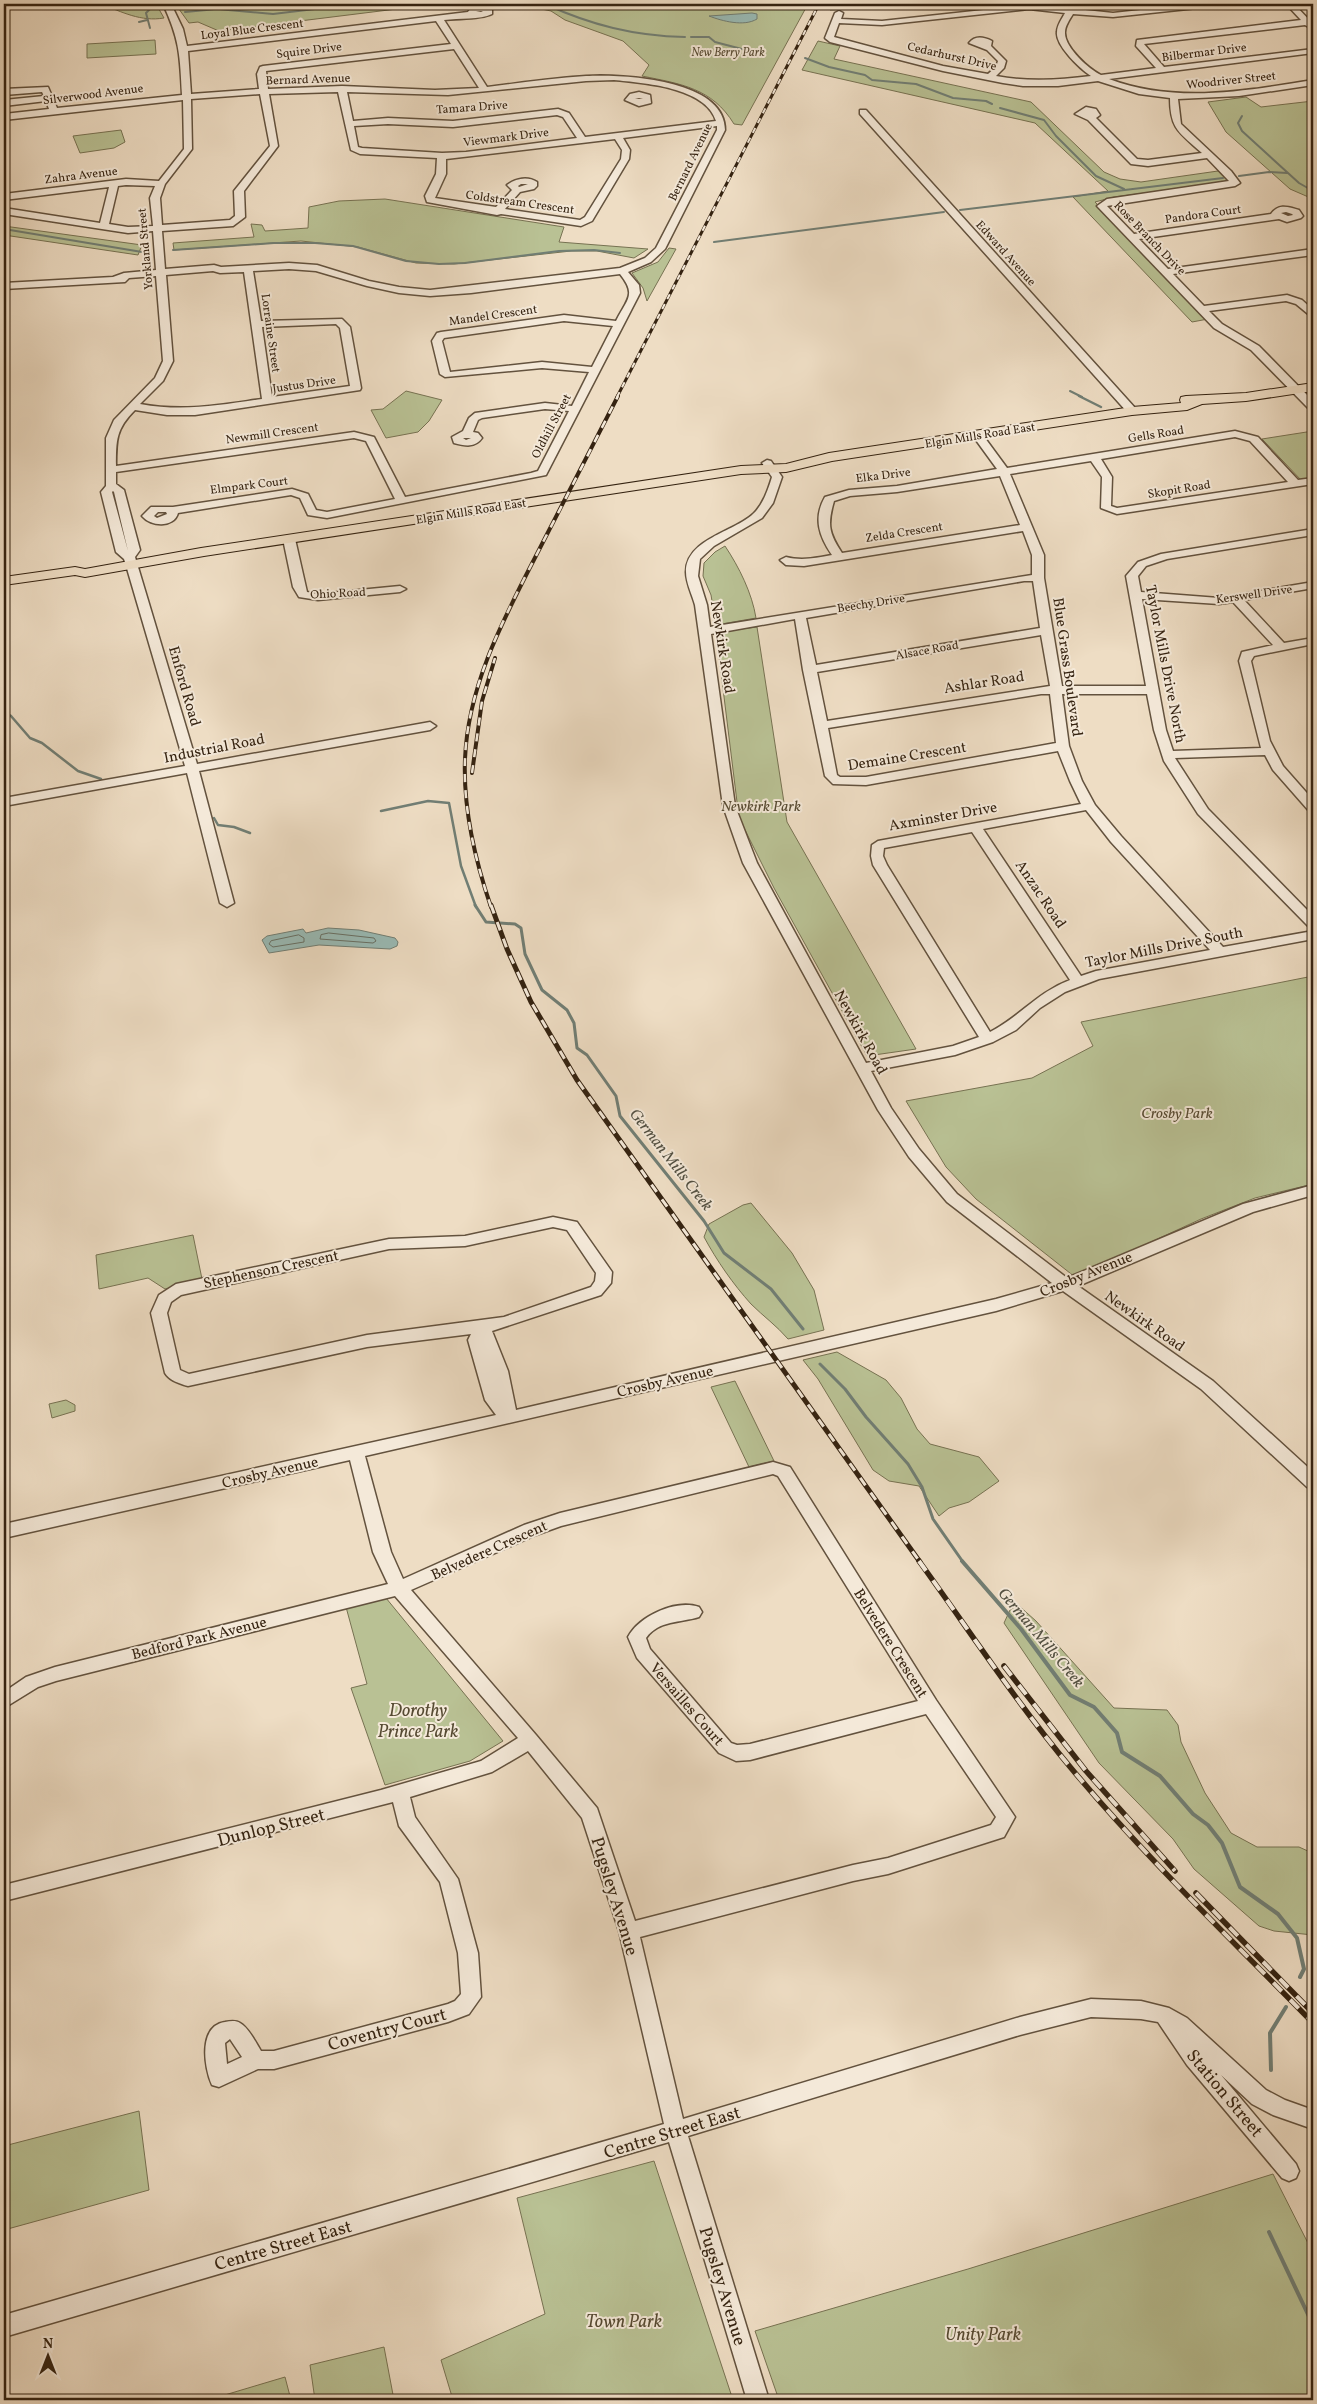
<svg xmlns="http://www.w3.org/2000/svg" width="1317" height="2404" font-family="Vollkorn,serif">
<rect width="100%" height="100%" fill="#eeddc4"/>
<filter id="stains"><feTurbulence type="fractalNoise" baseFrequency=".004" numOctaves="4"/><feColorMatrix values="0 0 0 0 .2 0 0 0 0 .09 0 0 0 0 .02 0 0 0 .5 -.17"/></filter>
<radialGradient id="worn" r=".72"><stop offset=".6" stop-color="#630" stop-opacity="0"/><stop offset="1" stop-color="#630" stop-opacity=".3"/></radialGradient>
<!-- green -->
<path fill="#b9c194" stroke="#777252" d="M101 4H156L164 18C141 22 122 12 101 4Z
M178 4H437L219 31 198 22 189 23 176 5Z
M518 4H808L742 125 734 124C712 88 681 84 642 76L649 65 623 41 565 20 551 11Z
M833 4H913L861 9 830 10Z
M155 40 156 54 87 58V44Z
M818 41 840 46 834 59 1031 102 1104 172 1120 179 1141 182 1218 171 1229 182 1114 197 1095 202 1208 319 1192 322 1073 197 1108 191 1035 123 802 70Z
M1246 97 1261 107 1313 101V199L1290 189 1226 132 1208 102Z
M121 130 125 142 114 148 80 153 73 136Z
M385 199 564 227 559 242 648 249 634 258 597 251H571L454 264 416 263 358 247 301 241 174 250 173 243 254 237 251 224 262 225 265 231 308 228 309 207 339 201Z
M4 226 142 245 138 255 4 235Z
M669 248 676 249 647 301 643 288 632 273 658 262Z
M406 391 442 400 429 421 418 432 386 438 371 410 383 409Z
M1313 431V478L1301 480 1262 439Z
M725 546C739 567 752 593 756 618L716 625 711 595 703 576 704 563 715 552Z
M757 627 787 822 916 1049 867 1056 774 888 739 818 716 632Z
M1313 976V1184L1255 1198 1201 1219 1075 1277 976 1199 946 1167 906 1101 1032 1078 1093 1046 1081 1022Z
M751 1203 792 1253 814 1290 824 1330 788 1339C777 1326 763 1316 751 1304 733 1284 717 1261 704 1237L709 1224 743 1205Z
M193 1235 202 1279 165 1289 148 1278 99 1289 96 1255Z
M837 1352 886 1380 901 1398 917 1429 930 1444 979 1457 999 1481 969 1502 949 1508 939 1516 919 1486 889 1481 873 1470 818 1379 803 1360Z
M735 1381 774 1461 749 1467 711 1387Z
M66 1400 75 1405V1411L52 1418 49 1404Z
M386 1598 503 1741 470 1761 385 1785 351 1688 367 1684 346 1607Z
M1018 1605 1036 1621 1114 1708 1167 1710 1178 1725 1181 1742 1205 1793 1231 1833 1257 1847H1299L1310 1852 1313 1866V1935L1274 1931 1259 1926 1194 1869 1173 1839 1099 1763 1004 1623 1010 1610Z
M139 2111 149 2190 4 2230V2146Z
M654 2161 733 2400H453L441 2360 545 2314 517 2198Z
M1273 2174 1313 2253V2400H779L755 2331 968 2269Z
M384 2347 394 2400H315L310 2365Z
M285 2377 291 2400H208Z"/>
<!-- water -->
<path fill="#99bbb6" stroke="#717e74" d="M752 13 757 14V19C744 27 722 21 709 16Z
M328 928 359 930 395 938 398 942 397 946 390 949 319 945 269 953 262 940 267 936 303 929 306 933Z"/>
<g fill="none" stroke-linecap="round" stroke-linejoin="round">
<!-- shore -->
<path stroke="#676f64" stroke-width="1" d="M329 933 374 938 376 941 373 943 320 939 321 935Z
M299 935 304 938V942L273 947 269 944 271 941Z"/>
<!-- stream-far3 -->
<path stroke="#717e74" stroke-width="2" d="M129 4 156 8
M545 4C591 25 634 36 685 37
M185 12 217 9 273 14 340 6 370 7 389 4
M139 22 147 20
M150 28 146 13 151 8
M691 37H709L715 42 761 54
M805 58 829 67 865 75 872 80 916 84 953 98 986 101 992 104
M1000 108 1044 120 1056 136 1096 176 1124 189
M1242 116 1238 123 1242 131 1299 183 1313 191
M1239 176 1269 172 1287 173
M960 210 1223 178
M4 229 142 252
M714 242 944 212
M173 250 274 243H315L353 246 406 261 439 264 465 263 559 251 594 250 620 253
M1070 391 1082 397"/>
<!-- stream-far2 -->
<path stroke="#717e74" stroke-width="2.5" d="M1079 396 1101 407
M4 713 11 716 30 738 42 743 78 771 101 779
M381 811 428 801 449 803 461 866 476 907
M214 818 218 825 234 827 250 833"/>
<!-- stream-far1 -->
<path stroke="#717e74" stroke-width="3" d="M475 905 486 922 515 924 521 928 525 954 542 990 567 1010 574 1023 577 1048 587 1055 616 1096 620 1116 704 1221 724 1253 771 1289 803 1329
M820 1364 845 1389 866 1417 908 1464 922 1487 933 1519 963 1562"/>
<!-- stream -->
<path stroke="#717e74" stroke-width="4" d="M962 1561 1021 1629 1070 1695 1094 1707 1117 1733 1122 1752 1160 1776 1193 1814 1208 1825 1222 1843 1240 1887 1278 1914 1297 1938 1304 1969 1300 1977
M1271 2070 1270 2033 1286 2007
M1269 2232 1313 2325"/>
<defs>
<path id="minor" d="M163 4H171L183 29 187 46 468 12C473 4 485 5 492 10V14C480 20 459 18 444 20L487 87C520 83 553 78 586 76 623 74 725 79 725 130L665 249 651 262 628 272 639 285 640 293 546 475 327 518 308 515 300 498 291 495 178 513C174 528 151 527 142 516L151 507H173L292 489 308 494 316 510 327 512 395 499 366 441 354 438 116 472V484L124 490 140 550 135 557 197 764 430 722 436 726 430 730 199 771 234 903 227 907 220 903 187 773 4 806V798L185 766 126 565 124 559 116 552 101 492 106 486V438L114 420 155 378 163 361 156 276 129 278 125 282 4 289V283L113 277 124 273 156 270 153 231 128 233 4 214V208L100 223 109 187 4 200V194L126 179 159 181 184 149 183 100 4 120V114L49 109 46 101 4 106V100L44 96 42 92 4 95V89L48 87 57 108 182 95C180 56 180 40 163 4ZM481 11 483 12H476ZM436 21 451 44 263 66 260 67 257 74 259 89 191 94 188 51ZM454 49 479 88 435 90 342 86 268 89 266 71ZM614 80C643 83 706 87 716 121L585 137 569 113 558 109 453 121 388 118 353 121 347 92 448 95 586 81ZM338 92 351 150 360 154 437 158 436 174 425 196 427 202 497 215 501 214 581 226 592 221 629 159 630 150 623 138 717 126V130L656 248 645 258 620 268 430 290 399 287 369 281 317 265 289 263 221 267 214 265 165 269 162 231 233 226 245 217 244 191 278 146 269 94ZM260 94 270 146 234 191 235 216 230 220 162 225 160 198 165 184 192 149 191 99ZM557 115 563 117 577 138 466 152 442 153 362 148 358 147 354 126 388 124 453 127ZM615 139 622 150 621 159 585 217 580 220 505 209 520 192 534 189 537 186V182C528 176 516 178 507 185L512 190 496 207 435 198 446 174V159ZM521 184H528L519 187 518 186ZM126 185 155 186 150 198 153 226 128 227 109 224 118 186ZM289 269 316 271 367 286 399 293 430 296 471 293 620 274C637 295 627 299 616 321L564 315 441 332 437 333 432 341 440 374 445 377 542 368 589 372 572 406 545 403 475 413 469 418 463 431 452 437 454 443C465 446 475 448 482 438L478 433 473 432 478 420 482 418 545 409 569 411 538 471 531 473 405 497 374 437 354 432 116 466C116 440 116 429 135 410L167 415H195L360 390 361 388 350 327 342 319 261 321 253 271ZM213 271 220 273 244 272 262 399C219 405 184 412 140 404L163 381 173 361 166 275ZM564 321 613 326 592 367 542 362 450 372 442 341 444 338ZM336 324 340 328 350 386 272 397 262 327ZM463 438H471L466 440ZM113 491 114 492 128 551 112 492ZM158 512H166L167 514 157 518 154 516Z
M1071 4H1077L1076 9 1113 13 1196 4H1220L1216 6 1113 17 1073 14C1070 19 1065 26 1065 32 1064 47 1089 69 1101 75L1156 68 1136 46 1137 40 1301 20 1286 4H1294L1313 24 1312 29 1305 25 1144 44 1164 67 1313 49V53L1109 79C1176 104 1244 91 1313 80V85L1239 96 1178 99 1181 124 1231 171 1240 183 1235 186 1107 206 1134 234 1271 214C1279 203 1288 207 1299 210L1303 216 1301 218 1287 222 1279 219 1139 239 1168 269 1313 249V255L1173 274 1204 306 1287 295 1302 300 1313 310V318L1296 304 1286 301 1209 311 1222 324 1259 346 1313 401V410L1309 409 1251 350 1214 328 1097 206 1107 199 1229 181 1207 158 1148 166 1131 164 1088 120 1075 114 1086 107 1096 109 1100 115 1096 118 1137 159 1148 160 1202 153C1180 133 1170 130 1170 98L1139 94 1098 81 1058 86H1023L1003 83 943 71 830 42 825 38 835 13 839 11 843 13 841 19 882 21 1029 5 1068 8ZM1029 9 1065 13C1062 19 1057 25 1057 32 1055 45 1080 69 1091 76 1058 80 1028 82 996 76L1004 68 1006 61 991 46 992 41C984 37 975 35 969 43L987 50 998 61 996 67 988 74 943 66 834 37 839 23 882 25ZM1286 212 1292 214 1293 215 1288 216 1281 213Z
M639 92 650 95 651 103 639 106 625 100 630 94ZM639 98 643 99H635Z
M860 110H866L1136 409V413H1128L860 114Z
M1235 431 1258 437 1298 480 1313 478V484L1117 514 1101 508 1102 477 1091 461 1010 474 1044 555V578L1062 686H1146L1126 576 1138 562 1161 554 1313 529V535L1167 559 1146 566 1138 576 1141 592 1219 598 1313 582V588L1244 600 1284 643 1313 638V644L1254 656 1251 661 1270 741 1283 766 1313 800V812L1309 811 1273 770 1265 755 1175 758 1208 809 1313 916V927L1308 926 1198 814 1164 761 1154 730 1147 694H1062L1069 746 1082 781 1095 805 1121 836 1223 947 1313 931V939L1099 979 1065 992 1040 1008 1016 1030 993 1042 955 1055 871 1071 891 1108 919 1149 957 1194 1067 1278 1243 1204 1313 1185V1195L1253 1212 1078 1286 1213 1381 1313 1472V1488L1307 1487 1201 1389 1063 1291 996 1311 365 1456 391 1552 403 1579 524 1525 560 1513 773 1462 790 1467 936 1700 1015 1817 1004 1837 888 1874 853 1881 640 1937 683 2119 1020 2017 1091 1999 1141 2001 1169 2008 1187 2018 1266 2090 1285 2100 1313 2110V2129L1273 2115 1252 2104 1221 2075 1296 2164 1299 2171 1296 2178 1289 2181 1282 2178 1187 2065 1158 2022 1141 2019 1091 2017 1020 2035 688 2136 769 2400H747L669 2142 4 2337V2315L664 2124 619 1931 582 1818 528 1751 492 1772 410 1797 415 1817 458 1879 478 1953 481 1997 469 2014 448 2022 274 2069H258L219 2087 212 2085C204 2067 198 2026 225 2022 230 2021 236 2020 240 2023 249 2028 256 2043 261 2051H274L448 2004 455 2001 461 1994 458 1953 440 1882 399 1826 393 1802 4 1901V1885L381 1790 481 1761 518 1738 395 1596 56 1681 38 1687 4 1708V1692L26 1677 55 1667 388 1584 373 1552 350 1460 4 1538V1524L496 1415 485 1400 468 1340 471 1334 367 1347 188 1386C180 1384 169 1380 165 1373L151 1313 159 1295 176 1284 389 1239 465 1236 553 1217 577 1222 612 1272 611 1283 601 1295 492 1331 508 1371 516 1410 996 1299 1052 1283 947 1202 909 1157 878 1110 743 863 723 806 695 605C692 594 686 583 686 572 686 539 734 532 753 514 763 505 768 490 772 477L762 463 767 460 771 461 782 477 773 503 762 518 714 546 700 559 698 576 707 605 710 627 1032 575V555L1023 531 804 566 786 565 780 560 786 557C802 561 815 558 832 555 819 536 813 518 825 497L849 490 897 486 997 469 973 436 974 434H982L1007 468ZM1235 437 1250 441 1288 482 1117 508 1111 506 1112 477 1101 459ZM1000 476 1020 525 842 553C829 533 827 525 834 501L850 496 897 492ZM1024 581H1033L1040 628 816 665 806 618ZM1142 599 1219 604 1233 602 1273 645 1242 652 1239 661 1261 748 1173 751 1166 730ZM795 619 803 670 825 776 833 784 866 785 1058 751 1070 781 1081 804 878 841 872 845 871 856 873 865 979 1037 953 1046 866 1063 757 863 735 806 711 634ZM1041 635 1050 686 827 721 817 672ZM1041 694H1050L1056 743 866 777H840L837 775 828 728ZM1086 810 1111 842 1210 950 1096 971 1081 976 983 829ZM972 832 1070 980C1036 993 1021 1016 990 1032L887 865 883 856 884 848ZM553 1227 567 1230 596 1273 595 1281 591 1287 504 1317 367 1335 189 1374 180 1370 167 1313 171 1302 181 1295 389 1249 465 1246ZM773 1474 778 1476 918 1701 750 1744 737 1745 731 1743 650 1649 646 1638C659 1620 680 1623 699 1617L702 1612 699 1607C676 1599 639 1616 628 1637L637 1658 719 1753 736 1761 750 1760 926 1714 996 1817 991 1825 888 1858 853 1865 635 1921 597 1808 536 1735 411 1590 536 1535 561 1526ZM230 2039 242 2057 227 2064 225 2043Z
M289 536 295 539 307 592 318 594 400 586 406 589 400 592 318 600 299 597 293 587 283 539Z"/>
<path id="major" d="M1313 383V391L1246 401 1202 404 1187 410 1132 415 832 461 786 472 741 474 204 556 85 577 75 575 4 585V577L75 567 85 569 201 548 741 466 786 464 829 453 1132 407 1181 403 1180 400 1181 397 1186 396 1246 393Z"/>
</defs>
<!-- minor casing -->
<use href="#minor" stroke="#63523e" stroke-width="3"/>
<!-- major casing -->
<use href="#major" stroke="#352311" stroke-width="2"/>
<!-- minor -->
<use href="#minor" fill="#f4e9d9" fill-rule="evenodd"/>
<!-- major -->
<use href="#major" fill="#eeddc4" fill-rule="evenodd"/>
<defs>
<path id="rail-far3" d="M617 397 819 4"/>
<path id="rail-far2" d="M472 773 482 701 495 658
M491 907C475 860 463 809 465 759 468 681 508 611 542 544 568 494 593 445 618 396"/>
<path id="rail-far1" d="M491 905 507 949 531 1002 577 1080 920 1562"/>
<path id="rail" d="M919 1561C969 1630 1016 1702 1071 1768 1146 1858 1231 1939 1313 2023
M1004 1666 1086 1771 1175 1871
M1196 1893 1313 2013"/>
</defs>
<!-- rail-far3 casing -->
<use href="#rail-far3" stroke="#352311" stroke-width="3"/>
<!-- rail-far2 casing -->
<use href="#rail-far2" stroke="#352311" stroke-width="4"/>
<!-- rail-far1 casing -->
<use href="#rail-far1" stroke="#352311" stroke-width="5"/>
<!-- rail casing -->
<use href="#rail" stroke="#352311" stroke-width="5.5"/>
<!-- rail-far3 -->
<use href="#rail-far3" stroke="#f4e9d9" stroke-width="2" stroke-dasharray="5.5" stroke-linecap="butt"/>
<!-- rail-far2 -->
<use href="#rail-far2" stroke="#f4e9d9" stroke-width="2.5" stroke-dasharray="8" stroke-linecap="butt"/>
<!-- rail-far1 -->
<use href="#rail-far1" stroke="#f4e9d9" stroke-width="3" stroke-dasharray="9" stroke-linecap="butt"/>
<!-- rail -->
<use href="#rail" stroke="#f4e9d9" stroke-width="4" stroke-dasharray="12" stroke-linecap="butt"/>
</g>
<g text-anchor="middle" stroke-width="4" stroke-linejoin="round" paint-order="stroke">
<!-- far-street labels -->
<g font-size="12" fill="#352311" stroke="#f4e9d9">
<text transform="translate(252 29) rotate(-7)" y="4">Loyal Blue Crescent</text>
<text transform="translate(309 50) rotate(-7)" y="4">Squire Drive</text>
<text transform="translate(1204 52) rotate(-7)" y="4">Bilbermar Drive</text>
<text transform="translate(952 56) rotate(13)" y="4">Cedarhurst Drive</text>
<text transform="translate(308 79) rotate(-2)" y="4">Bernard Avenue</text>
<text transform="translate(1231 80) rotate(-6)" y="4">Woodriver Street</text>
<text transform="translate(93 94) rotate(-7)" y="4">Silverwood Avenue</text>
<text transform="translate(472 107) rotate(-4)" y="4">Tamara Drive</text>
<text transform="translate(506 137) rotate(-7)" y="4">Viewmark Drive</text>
<text transform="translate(690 162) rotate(-64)" y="4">Bernard Avenue</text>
<text transform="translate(81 175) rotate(-7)" y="4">Zahra Avenue</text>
<text transform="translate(520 202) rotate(8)" y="4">Coldstream Crescent</text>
<text transform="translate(1203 214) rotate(-8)" y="4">Pandora Court</text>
<text transform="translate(1150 238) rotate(46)" y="4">Rose Branch Drive</text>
<text transform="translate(145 249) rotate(-95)" y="4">Yorkland Street</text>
<text transform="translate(1006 253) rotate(48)" y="4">Edward Avenue</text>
<text transform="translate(493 315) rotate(-8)" y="4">Mandel Crescent</text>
<text transform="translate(271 333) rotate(82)" y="4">Lorraine Street</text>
<text transform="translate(304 384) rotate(-8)" y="4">Justus Drive</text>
<text transform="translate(551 426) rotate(-62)" y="4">Oldhill Street</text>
<text transform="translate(272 433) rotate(-8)" y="4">Newmill Crescent</text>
<text transform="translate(1156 434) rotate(-9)" y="4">Gells Road</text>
<text transform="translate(980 435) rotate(-9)" y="4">Elgin Mills Road East</text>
<text transform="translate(883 475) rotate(-7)" y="4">Elka Drive</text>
<text transform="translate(249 485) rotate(-7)" y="4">Elmpark Court</text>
<text transform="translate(1179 489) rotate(-9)" y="4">Skopit Road</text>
<text transform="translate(471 511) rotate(-9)" y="4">Elgin Mills Road East</text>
<text transform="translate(904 532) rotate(-9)" y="4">Zelda Crescent</text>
<text transform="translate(338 593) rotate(-3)" y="4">Ohio Road</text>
<text transform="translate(1254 594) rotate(-8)" y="4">Kerswell Drive</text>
<text transform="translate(871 603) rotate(-9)" y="4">Beechy Drive</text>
<text transform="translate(927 650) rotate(-10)" y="4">Alsace Road</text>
</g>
<!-- far-park labels -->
<g font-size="12" font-style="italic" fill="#564a32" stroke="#f4e9d9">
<text x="728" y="56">New Berry Park</text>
</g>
<!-- street labels -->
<g font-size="15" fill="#352311" stroke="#f4e9d9">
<text transform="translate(723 647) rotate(81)" y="5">Newkirk Road</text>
<text transform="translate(1166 664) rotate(79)" y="5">Taylor Mills Drive North</text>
<text transform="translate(1068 667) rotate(82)" y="5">Blue Grass Boulevard</text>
<text transform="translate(984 682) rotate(-9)" y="5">Ashlar Road</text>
<text transform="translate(185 686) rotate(74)" y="5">Enford Road</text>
<text transform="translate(214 748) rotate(-11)" y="5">Industrial Road</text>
<text transform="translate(907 756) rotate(-9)" y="5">Demaine Crescent</text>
<text transform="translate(943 816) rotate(-10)" y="5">Axminster Drive</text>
<text transform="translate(1041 894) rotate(56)" y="5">Anzac Road</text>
<text transform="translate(1164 947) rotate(-11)" y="5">Taylor Mills Drive South</text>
<text transform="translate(861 1032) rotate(61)" y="5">Newkirk Road</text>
<text transform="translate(271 1269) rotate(-12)" y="5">Stephenson Crescent</text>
<text transform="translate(1086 1274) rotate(-22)" y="5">Crosby Avenue</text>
<text transform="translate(1145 1321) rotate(35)" y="5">Newkirk Road</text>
<text transform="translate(665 1381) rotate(-13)" y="5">Crosby Avenue</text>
<text transform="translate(270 1472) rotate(-13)" y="5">Crosby Avenue</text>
<text transform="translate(489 1550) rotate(-24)" y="5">Belvedere Crescent</text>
<text transform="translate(199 1638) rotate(-14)" y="5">Bedford Park Avenue</text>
<text transform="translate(891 1643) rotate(58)" y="5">Belvedere Crescent</text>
<text transform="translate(687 1704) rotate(49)" y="5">Versailles Court</text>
</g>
<!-- park labels -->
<g font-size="15" font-style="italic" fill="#564a32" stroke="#f4e9d9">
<text x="761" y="811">Newkirk Park</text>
<text x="1177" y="1118">Crosby Park</text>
</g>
<!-- water labels -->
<g font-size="16" font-style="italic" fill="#535143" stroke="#f4e9d9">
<text transform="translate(672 1159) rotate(52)" y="6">German Mills Creek</text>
<text transform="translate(1042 1637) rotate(50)" y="6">German Mills Creek</text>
</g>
<!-- near-park labels -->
<g font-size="18" font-style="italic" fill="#564a32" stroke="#f4e9d9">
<text x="418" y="1716">Dorothy<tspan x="418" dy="21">Prince Park</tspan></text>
<text x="624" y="2327">Town Park</text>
<text x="983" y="2340">Unity Park</text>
</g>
<!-- near-street labels -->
<g font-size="18" fill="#352311" stroke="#f4e9d9">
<text transform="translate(271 1827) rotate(-14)" y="6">Dunlop Street</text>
<text transform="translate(615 1896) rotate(73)" y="6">Pugsley Avenue</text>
<text transform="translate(387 2029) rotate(-15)" y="6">Coventry Court</text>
<text transform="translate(1225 2093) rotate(50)" y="6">Station Street</text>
<text transform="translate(672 2132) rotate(-17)" y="6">Centre Street East</text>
<text transform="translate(283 2245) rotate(-16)" y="6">Centre Street East</text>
<text transform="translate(723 2286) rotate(73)" y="6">Pugsley Avenue</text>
</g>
</g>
<!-- margin -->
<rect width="1317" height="2404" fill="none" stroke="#eeddc4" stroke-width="20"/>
<rect x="5" y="5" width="1307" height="2394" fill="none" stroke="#352311" stroke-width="2.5"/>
<rect x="10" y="10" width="1297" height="2384" fill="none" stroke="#352311"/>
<!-- north arrow -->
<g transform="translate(48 2356)" stroke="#f4e9d9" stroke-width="4" paint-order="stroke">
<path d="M0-4L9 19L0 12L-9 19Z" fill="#352311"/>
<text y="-8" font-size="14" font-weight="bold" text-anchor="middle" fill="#352311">N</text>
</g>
<rect width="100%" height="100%" filter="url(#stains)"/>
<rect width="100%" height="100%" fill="url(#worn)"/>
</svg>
